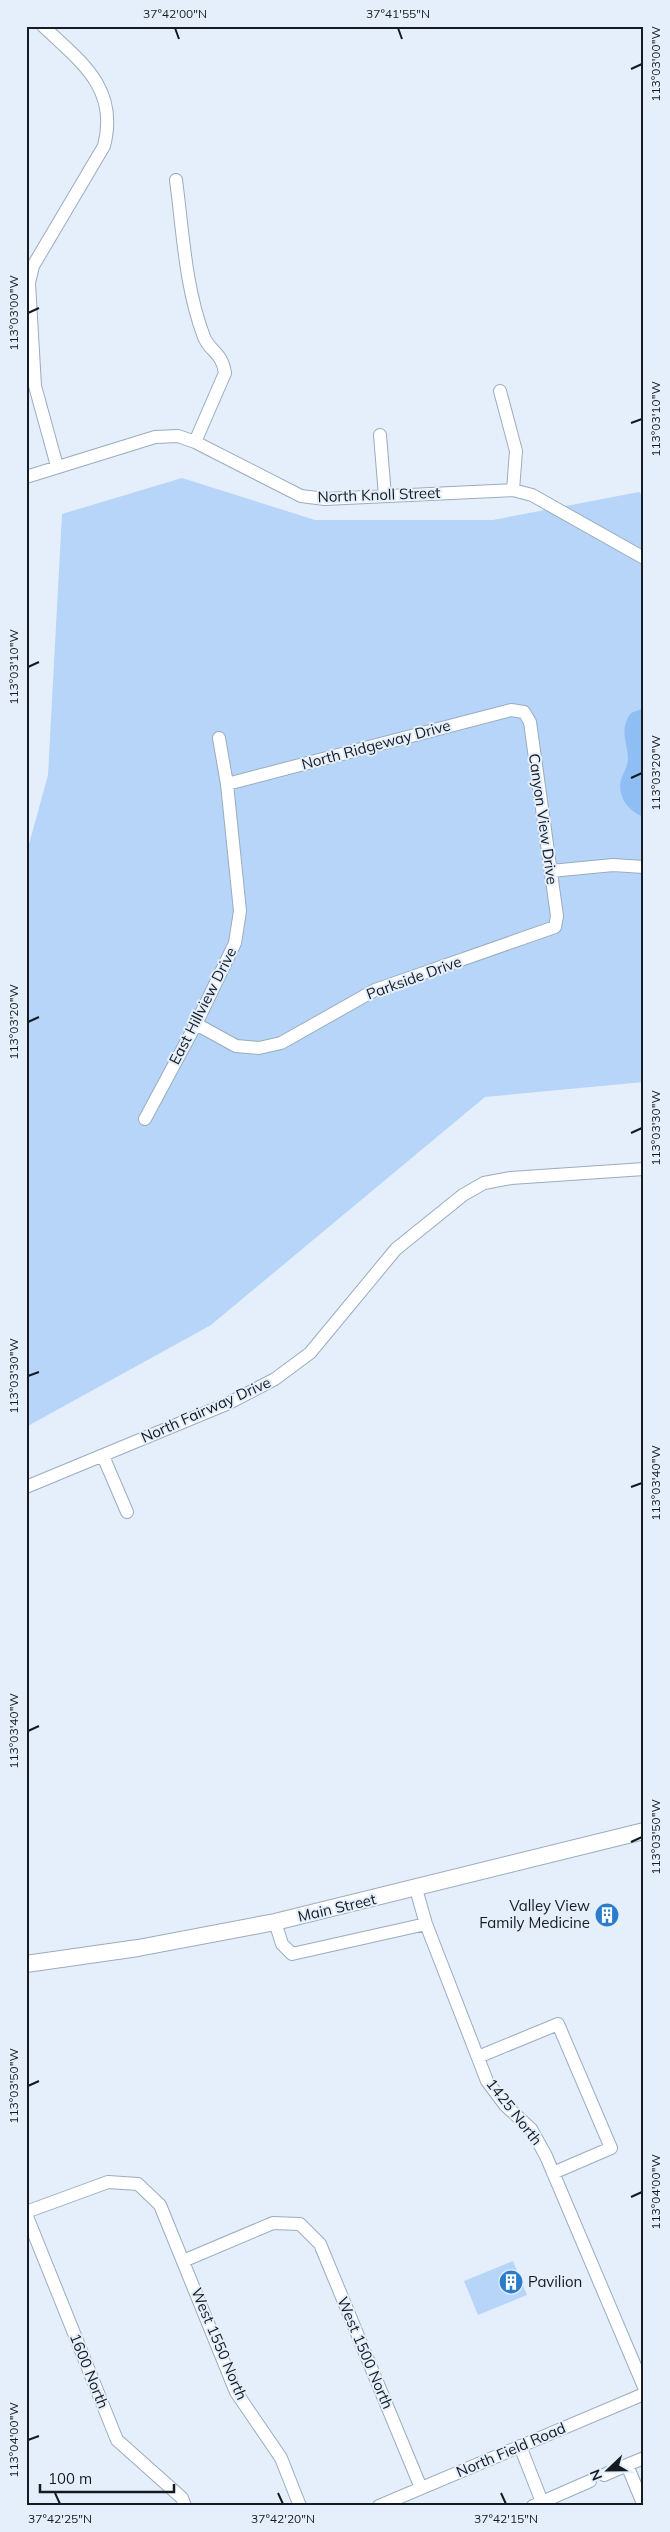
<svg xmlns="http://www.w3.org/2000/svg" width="670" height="2532" font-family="Mulish,sans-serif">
<rect width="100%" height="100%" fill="#e5effb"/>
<!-- green -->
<path fill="#b6d5f8" d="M182 478 315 520H493L639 492 644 497V1082L485 1097 211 1325 26 1427V855L48 775 62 514Z
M513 2261 527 2295 478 2315 464 2281Z"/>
<!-- water -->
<path fill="#8ebef4" d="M644 708V817C629 812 617 797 621 780 623 773 628 767 628 758 627 740 619 730 631 713Z"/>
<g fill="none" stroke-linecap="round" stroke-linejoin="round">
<defs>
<path id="minor" d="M43 26C81 62 119 88 104 146L33 266 29 283 35 386 57 466
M176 180C183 232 185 287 204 337 210 352 222 352 225 373L195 442
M500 391 516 451 513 490
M380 435 385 496
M26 477 155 437 178 436 195 442 301 496 325 499 513 490 532 495 644 558
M551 871 613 865 644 867
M196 1024 236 1046 259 1048 281 1043 375 990 555 927 557 916 530 722 524 712 511 710 227 784
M145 1119 196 1024 235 943 240 911 227 784 219 738
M103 1456 127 1512
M26 1487 229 1403 275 1379 310 1353 396 1249 463 1195 484 1183 511 1178 644 1169
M416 1889 426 1924 487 2081 505 2105 531 2129 546 2156 644 2387
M275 1922 282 1944 292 1954 426 1924
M478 2057 558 2024 611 2148 553 2173
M26 2212 108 2182 138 2184 160 2205 236 2392 281 2458 300 2506
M26 2214 117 2440 182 2498 185 2506
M183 2261 273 2223 300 2224 320 2244 421 2488
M520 2446 542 2502
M627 2465 644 2458
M604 2475 627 2465 644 2506
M379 2506 644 2394
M533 2506 590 2481"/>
<path id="major" d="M26 1964 138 1948 275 1922 644 1831"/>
</defs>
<!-- minor casing -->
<use href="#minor" stroke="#9bacbe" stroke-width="14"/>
<!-- major casing -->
<use href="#major" stroke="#9bacbe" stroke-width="18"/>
<!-- minor -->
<use href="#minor" stroke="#fff" stroke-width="12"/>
<!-- major -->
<use href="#major" stroke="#fff" stroke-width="16"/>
</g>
<!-- ticks -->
<path fill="none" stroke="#151b22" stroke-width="2" d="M175 28 179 39M398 28 402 39M631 69 642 64M28 313 39 308M631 423 642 419M28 667 39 662M631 778 642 773M28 1022 39 1017M631 1133 642 1128M28 1376 39 1372M631 1487 642 1483M28 1731 39 1726M631 1842 642 1837M28 2086 39 2081M631 2197 642 2192M28 2440 39 2436M55 2493 60 2504M278 2493 283 2504M501 2493 506 2504"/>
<!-- icons -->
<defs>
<symbol id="building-disc" viewBox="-11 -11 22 22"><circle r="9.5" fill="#2b7dcc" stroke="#e5effb"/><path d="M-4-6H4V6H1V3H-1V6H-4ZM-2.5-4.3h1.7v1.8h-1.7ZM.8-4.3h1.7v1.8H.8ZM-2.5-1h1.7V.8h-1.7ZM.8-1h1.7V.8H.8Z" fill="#fff"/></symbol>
</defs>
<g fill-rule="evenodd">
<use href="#building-disc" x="593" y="1901" width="28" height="28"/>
<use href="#building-disc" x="497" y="2268" width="28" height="28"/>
</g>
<g text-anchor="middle" stroke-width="4" stroke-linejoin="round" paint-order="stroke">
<!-- street labels -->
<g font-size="15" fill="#151b22" stroke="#e5effb">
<text transform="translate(379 495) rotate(-2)" y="5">North Knoll Street</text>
<text transform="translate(376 745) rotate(-15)" y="5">North Ridgeway Drive</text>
<text transform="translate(543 819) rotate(82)" y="5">Canyon View Drive</text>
<text transform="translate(414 978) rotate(-20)" y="5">Parkside Drive</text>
<text transform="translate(203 1006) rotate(-63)" y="5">East Hillview Drive</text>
<text transform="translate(206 1410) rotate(-24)" y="5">North Fairway Drive</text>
<text transform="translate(337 1908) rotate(-13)" y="5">Main Street</text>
<text transform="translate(514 2112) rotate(52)" y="5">1425 North</text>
<text transform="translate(219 2344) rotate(67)" y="5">West 1550 North</text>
<text transform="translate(365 2353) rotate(67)" y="5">West 1500 North</text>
<text transform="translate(89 2371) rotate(68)" y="5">1600 North</text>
<text transform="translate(511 2450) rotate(-23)" y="5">North Field Road</text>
</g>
<!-- poi labels -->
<g font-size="15" fill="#151b22" stroke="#e5effb" text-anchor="end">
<text x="590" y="1911">Valley View<tspan x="590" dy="17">Family Medicine</tspan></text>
<text x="528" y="2287" text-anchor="start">Pavilion</text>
</g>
</g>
<!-- border -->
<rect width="670" height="2532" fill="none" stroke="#e5effb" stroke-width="55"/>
<!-- north arrow -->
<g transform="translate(608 2470) rotate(248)" stroke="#e5effb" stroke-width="4" paint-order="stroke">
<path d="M0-4L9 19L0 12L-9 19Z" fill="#151b22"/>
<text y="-8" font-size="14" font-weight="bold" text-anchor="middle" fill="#151b22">N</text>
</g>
<!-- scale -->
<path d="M40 2484v8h134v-8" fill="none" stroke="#151b22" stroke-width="2.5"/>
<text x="48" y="2484" font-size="15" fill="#151b22" stroke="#e5effb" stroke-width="4" paint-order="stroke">100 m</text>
<rect x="28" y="28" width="614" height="2476" fill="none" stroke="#151b22" stroke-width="2"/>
<g font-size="12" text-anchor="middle" fill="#151b22">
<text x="175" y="18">37°42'00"N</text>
<text x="398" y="18">37°41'55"N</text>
<text transform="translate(656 64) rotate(-90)" y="4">113°03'00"W</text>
<text transform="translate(14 313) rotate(-90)" y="4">113°03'00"W</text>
<text transform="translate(656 419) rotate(-90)" y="4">113°03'10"W</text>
<text transform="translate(14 667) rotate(-90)" y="4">113°03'10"W</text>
<text transform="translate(656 773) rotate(-90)" y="4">113°03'20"W</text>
<text transform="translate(14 1022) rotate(-90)" y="4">113°03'20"W</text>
<text transform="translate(656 1128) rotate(-90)" y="4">113°03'30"W</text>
<text transform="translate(14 1376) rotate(-90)" y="4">113°03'30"W</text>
<text transform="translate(656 1483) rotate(-90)" y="4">113°03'40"W</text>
<text transform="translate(14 1731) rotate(-90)" y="4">113°03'40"W</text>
<text transform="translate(656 1837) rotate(-90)" y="4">113°03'50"W</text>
<text transform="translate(14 2086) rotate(-90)" y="4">113°03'50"W</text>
<text transform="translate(656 2192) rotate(-90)" y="4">113°04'00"W</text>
<text transform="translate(14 2440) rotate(-90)" y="4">113°04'00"W</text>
<text x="60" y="2523">37°42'25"N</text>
<text x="283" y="2523">37°42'20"N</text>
<text x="506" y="2523">37°42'15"N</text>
</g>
</svg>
